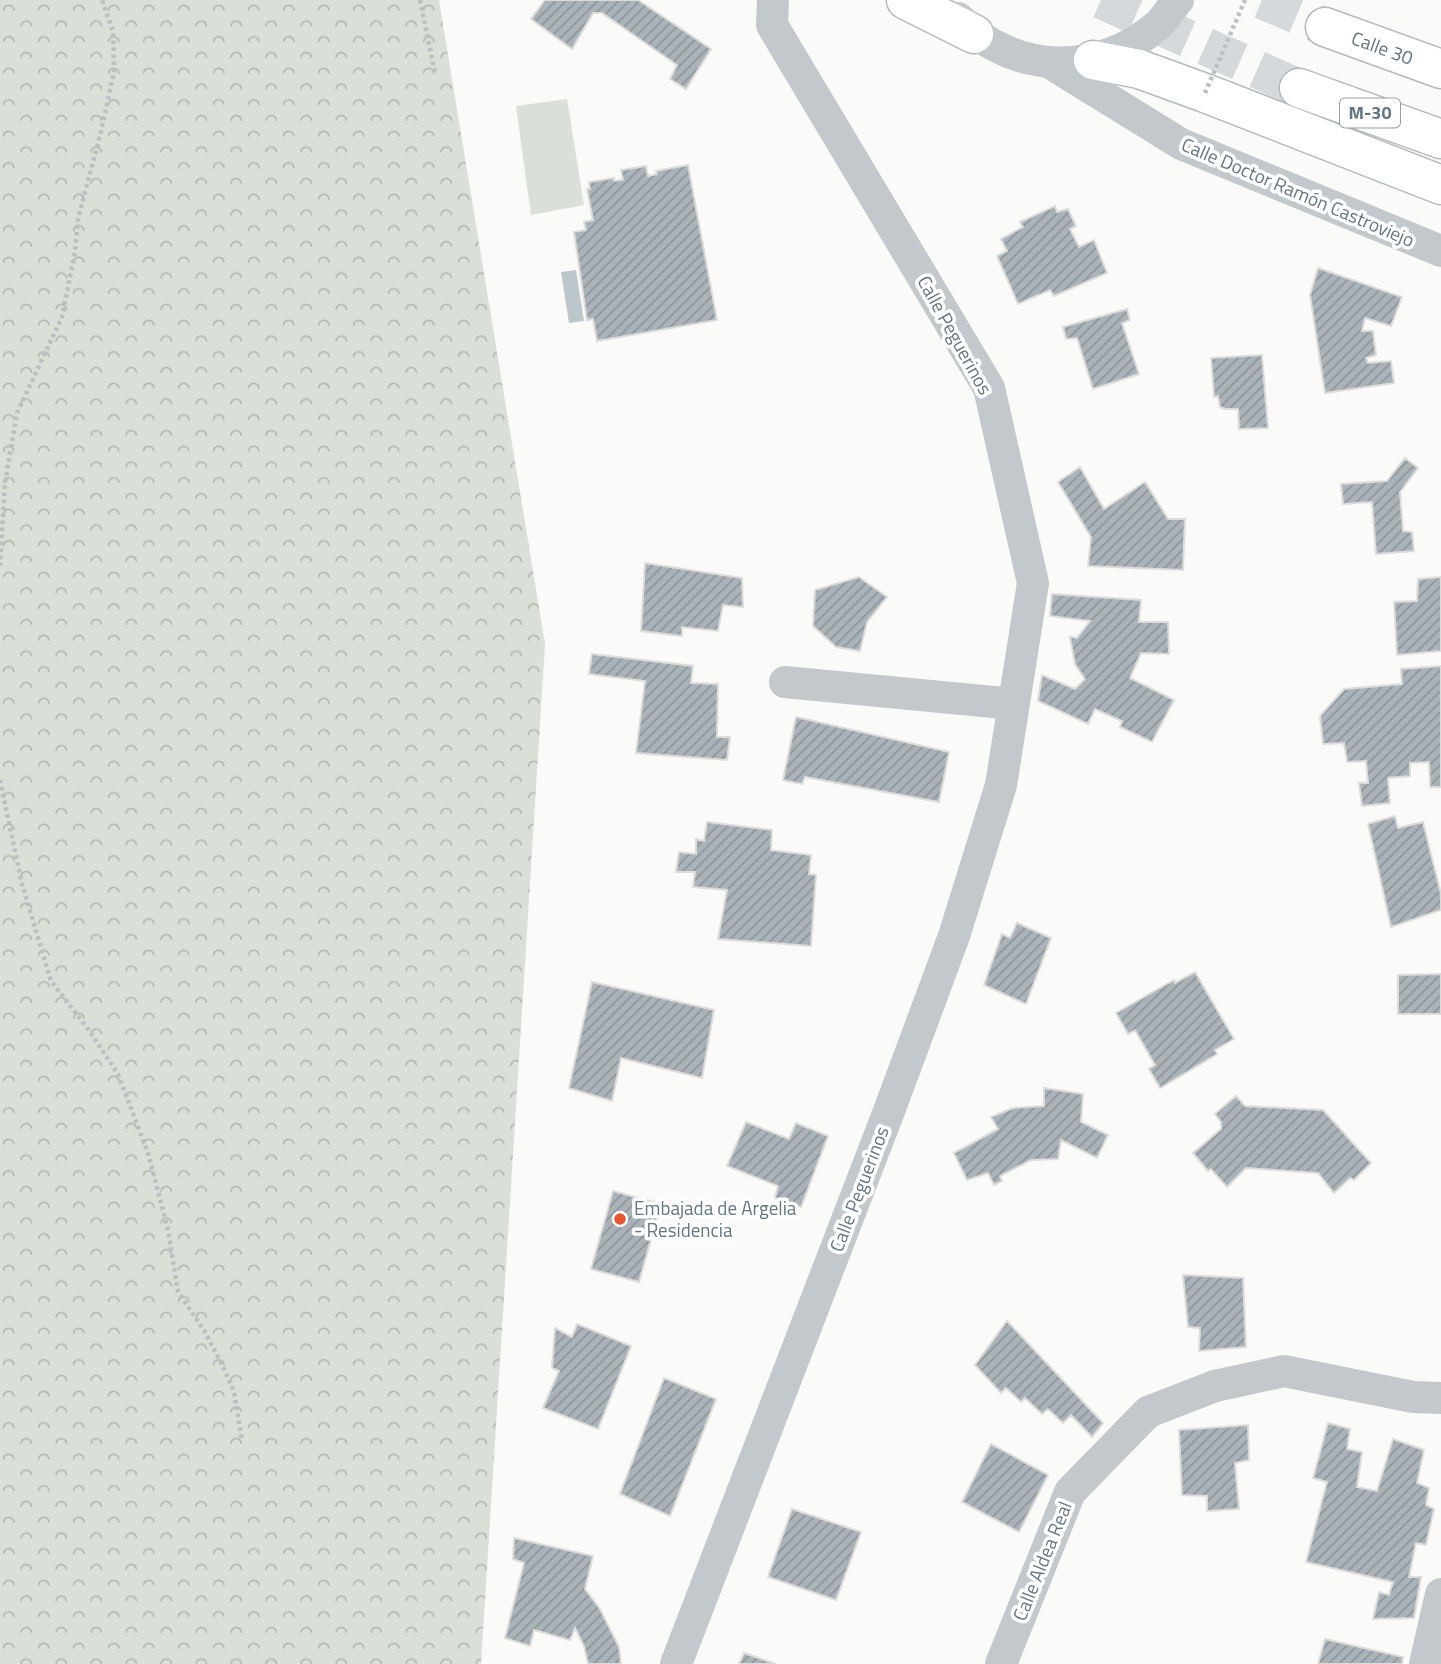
<svg xmlns="http://www.w3.org/2000/svg" width="1441" height="1664" font-family="'Titillium Web',sans-serif">
<defs>
<pattern id="forest-crowns" width="20" height="18" patternUnits="userSpaceOnUse" patternTransform="scale(1.75)"><rect width="20" height="18" fill="#dadfd7"/><path d="M2 6a3 3 0 1 1 6 0M12 15a3 3 0 1 1 6 0" fill="none" stroke="#b4b9b4"/></pattern>
<pattern id="building-hatch" width="6" height="6" patternUnits="userSpaceOnUse" patternTransform="scale(1.75)"><rect width="6" height="6" fill="#aab3b9"/><path d="M-1 1l2-2M0 6l6-6M5 7l2-2" fill="none" stroke="#8e969c"/></pattern>
</defs>
<rect width="100%" height="100%" fill="#fafaf8"/>
<!-- grass -->
<path fill="#dadfd7" d="M567 99 584 205 531 215 516 106Z"/>
<!-- forest -->
<path fill="url(#forest-crowns)" d="M0 0H439L545 644 481 1664H0Z"/>
<!-- water -->
<path fill="#bbc7cb" d="M576 270 584 321 569 323 561 272Z"/>
<!-- building -->
<path fill="url(#building-hatch)" stroke="#dcdcda" stroke-width="2" d="M545 0H638L711 49 686 89 670 79 677 65 602 13H593L572 49 531 19Z
M688 165 717 320 597 341 593 319 587 320 574 232 586 230 584 222 593 220 587 189H590L589 182 614 178V181L623 180 621 170 646 166 648 176 657 174 656 171Z
M1055 206 1057 212 1068 209 1076 226 1070 229 1079 247 1094 240 1107 273 1054 296 1050 290 1018 304 997 256 1007 251 1001 239 1023 227 1020 222Z
M1318 268 1402 297 1391 326 1365 318 1362 331H1373L1376 355 1366 358 1368 363 1391 361 1394 383 1325 393 1310 295Z
M1127 309 1130 320 1122 323 1139 374 1093 389 1077 338 1066 339 1063 327Z
M1262 355 1268 428 1239 429 1238 409H1225L1220 407 1218 396 1214 397 1211 358Z
M1405 458 1418 468 1400 492 1403 531 1412 532 1414 551 1376 554 1372 502 1343 504 1341 484 1387 481Z
M1080 467 1104 509 1145 482 1168 519H1185L1183 570 1088 566 1091 537 1058 482Z
M645 563 742 578 743 607 723 605 718 631 682 627V636L641 631Z
M859 577 887 597 867 622 860 651 836 647 813 626 815 590Z
M1441 577V651L1397 655 1394 602 1417 601 1418 579Z
M1052 594 1141 600 1139 622H1168L1169 654 1141 653 1130 678 1174 700 1152 742 1120 727 1122 721 1095 709 1088 724 1038 701 1042 675 1075 689 1085 679 1075 664 1070 637 1077 638 1090 621 1050 616Z
M592 654 693 666 691 683 718 684 717 737H730L727 760 636 753 645 681 589 674Z
M1441 666V787H1430L1429 762 1410 763V776L1388 778 1390 803 1362 806 1359 783H1368L1366 761 1347 762 1344 743 1323 744 1320 716 1344 689 1402 684 1401 669Z
M796 717 949 752 939 802 805 777 802 784 783 780Z
M1395 816 1398 828 1423 822 1441 894V910L1391 927 1368 824Z
M707 822 772 830 771 850 811 855 809 874 816 875 811 946 718 939 727 890 693 887 695 872H676L679 852 696 854V839L704 841Z
M1017 923 1051 938 1026 1004 984 985 1002 934 1010 938Z
M1195 972 1234 1039 1215 1050 1217 1054 1160 1088 1149 1069 1155 1065 1135 1030 1128 1034 1116 1013 1174 980 1175 983Z
M1441 974V1014H1398V975Z
M592 982 714 1010 702 1078 621 1058 612 1101 569 1088Z
M1044 1088 1083 1094 1081 1122 1108 1135 1097 1158 1061 1140 1058 1159 1031 1160 1000 1176 1002 1181 994 1185 988 1173 967 1180 954 1153 998 1129 991 1117 1013 1108 1044 1106Z
M1236 1096 1245 1106 1323 1110 1371 1163 1354 1180 1350 1178 1334 1193 1318 1173 1246 1168 1227 1187 1211 1169 1208 1171 1193 1153 1221 1129V1122L1215 1114Z
M746 1122 789 1139 796 1123 828 1136 801 1207 775 1198 778 1186 727 1166Z
M613 1191 661 1204 639 1282 591 1269Z
M1183 1275 1243 1278 1246 1347 1199 1351 1200 1328 1188 1327Z
M1007 1321 1103 1423 1092 1437 1071 1415 1063 1423 1048 1409 1042 1414 1025 1398 1021 1402 1006 1388 1001 1393 975 1365Z
M577 1324 631 1346 598 1429 543 1408 559 1371 552 1368 555 1328 572 1337Z
M664 1378 716 1399 670 1516 620 1494Z
M1328 1423 1350 1429 1347 1449 1362 1452 1357 1487 1377 1491 1393 1439 1424 1450 1417 1483 1429 1488 1426 1505 1434 1509 1426 1545 1416 1543 1409 1577H1421L1414 1618 1373 1619 1379 1592 1389 1595 1393 1582 1306 1562 1327 1482 1313 1478Z
M1248 1425 1249 1460 1235 1463 1239 1509 1207 1511V1496L1182 1495 1179 1430Z
M991 1444 1048 1475 1019 1532 962 1502Z
M792 1509 861 1532 836 1600 768 1577Z
M514 1538 593 1556 585 1589 600 1609 619 1647 621 1664H588L584 1646 575 1628 570 1640 534 1630 530 1646 505 1638 524 1563 513 1559Z
M1325 1639 1403 1657 1402 1664H1318Z
M744 1653 776 1664H739Z"/>
<g fill="none" stroke-linecap="round" stroke-linejoin="round">
<!-- highway-tunnel -->
<path stroke="#d5d9db" stroke-width="38" stroke-dasharray="38 19" stroke-linecap="butt" d="M1101 0 1299 88
M1262 0 1325 27"/>
<defs>
<g id="highway">
<path d="M906 0 974 34"/>
<path id="s1" d="M1325 27 1441 69"/>
<path d="M1093 60 1139 69 1205 93 1441 185"/>
<path d="M1299 88 1441 139"/>
</g>
</defs>
<!-- highway casing -->
<use href="#highway" stroke="#b4b9bd" stroke-width="41"/>
<!-- path -->
<path stroke="#bbbfc2" stroke-width="4.5" stroke-dasharray="3.5 3.5" stroke-linecap="butt" d="M420 0 435 73
M0 566 5 483 17 413 62 317 75 252 78 219 101 132 114 71 113 31 102 0
M0 780 22 884 51 981 88 1029 118 1074 148 1153 168 1230 178 1292 205 1332 224 1369 234 1392 242 1441"/>
<!-- street -->
<path stroke="#c3c8cc" stroke-width="32" d="M958 18C1014 75 1098 77 1158 25 1165 19 1171 8 1178 0
M1050 63 1181 144 1441 251
M785 682 1014 704
M676 1664 889 1111 954 936 1001 785 1033 583 989 388 772 25 773 0
M1001 1664 1070 1492 1148 1412 1215 1386 1284 1371 1413 1397 1441 1398
M1425 1664 1441 1594"/>
<!-- highway -->
<use href="#highway" stroke="#fff" stroke-width="38"/>
<!-- path-bridge -->
<path stroke="#bbbfc2" stroke-width="4.5" stroke-dasharray="3.5 3.5" stroke-linecap="butt" d="M1205 93 1245 0"/>
</g>
<!-- markers -->
<circle fill="#e4572e" stroke="#fff" stroke-width="2.5" cx="620" cy="1219" r="7"/>
<g text-anchor="middle" stroke-width="7" stroke-linejoin="round" paint-order="stroke">
<!-- shield labels -->
<rect fill="#fff" stroke="#939fa8" stroke-width="2" x="1340" y="98.5" width="60" height="29" rx="5"/>
<g font-size="18" font-weight="bold" fill="#657683">
<text x="1370" y="119">M-30</text>
</g>
<!-- street labels -->
<g font-size="19" fill="#657683" stroke="#fff">
<text dy="7" stroke="none"><textPath href="#s1" startOffset="61">Calle 30</textPath></text>
<text transform="translate(1298 192) rotate(23)" y="7">Calle Doctor Ramón Castroviejo</text>
<text transform="translate(955 335) rotate(61)" y="7">Calle Peguerinos</text>
<text transform="translate(859 1189) rotate(-69)" y="7">Calle Peguerinos</text>
<text transform="translate(1042 1561) rotate(-68)" y="7">Calle Aldea Real</text>
</g>
<!-- poi labels -->
<g font-size="19" fill="#657683" stroke="#fff" text-anchor="start">
<text x="634" y="1215">Embajada de Argelia<tspan x="634" dy="22">- Residencia</tspan></text>
</g>
</g>
</svg>
